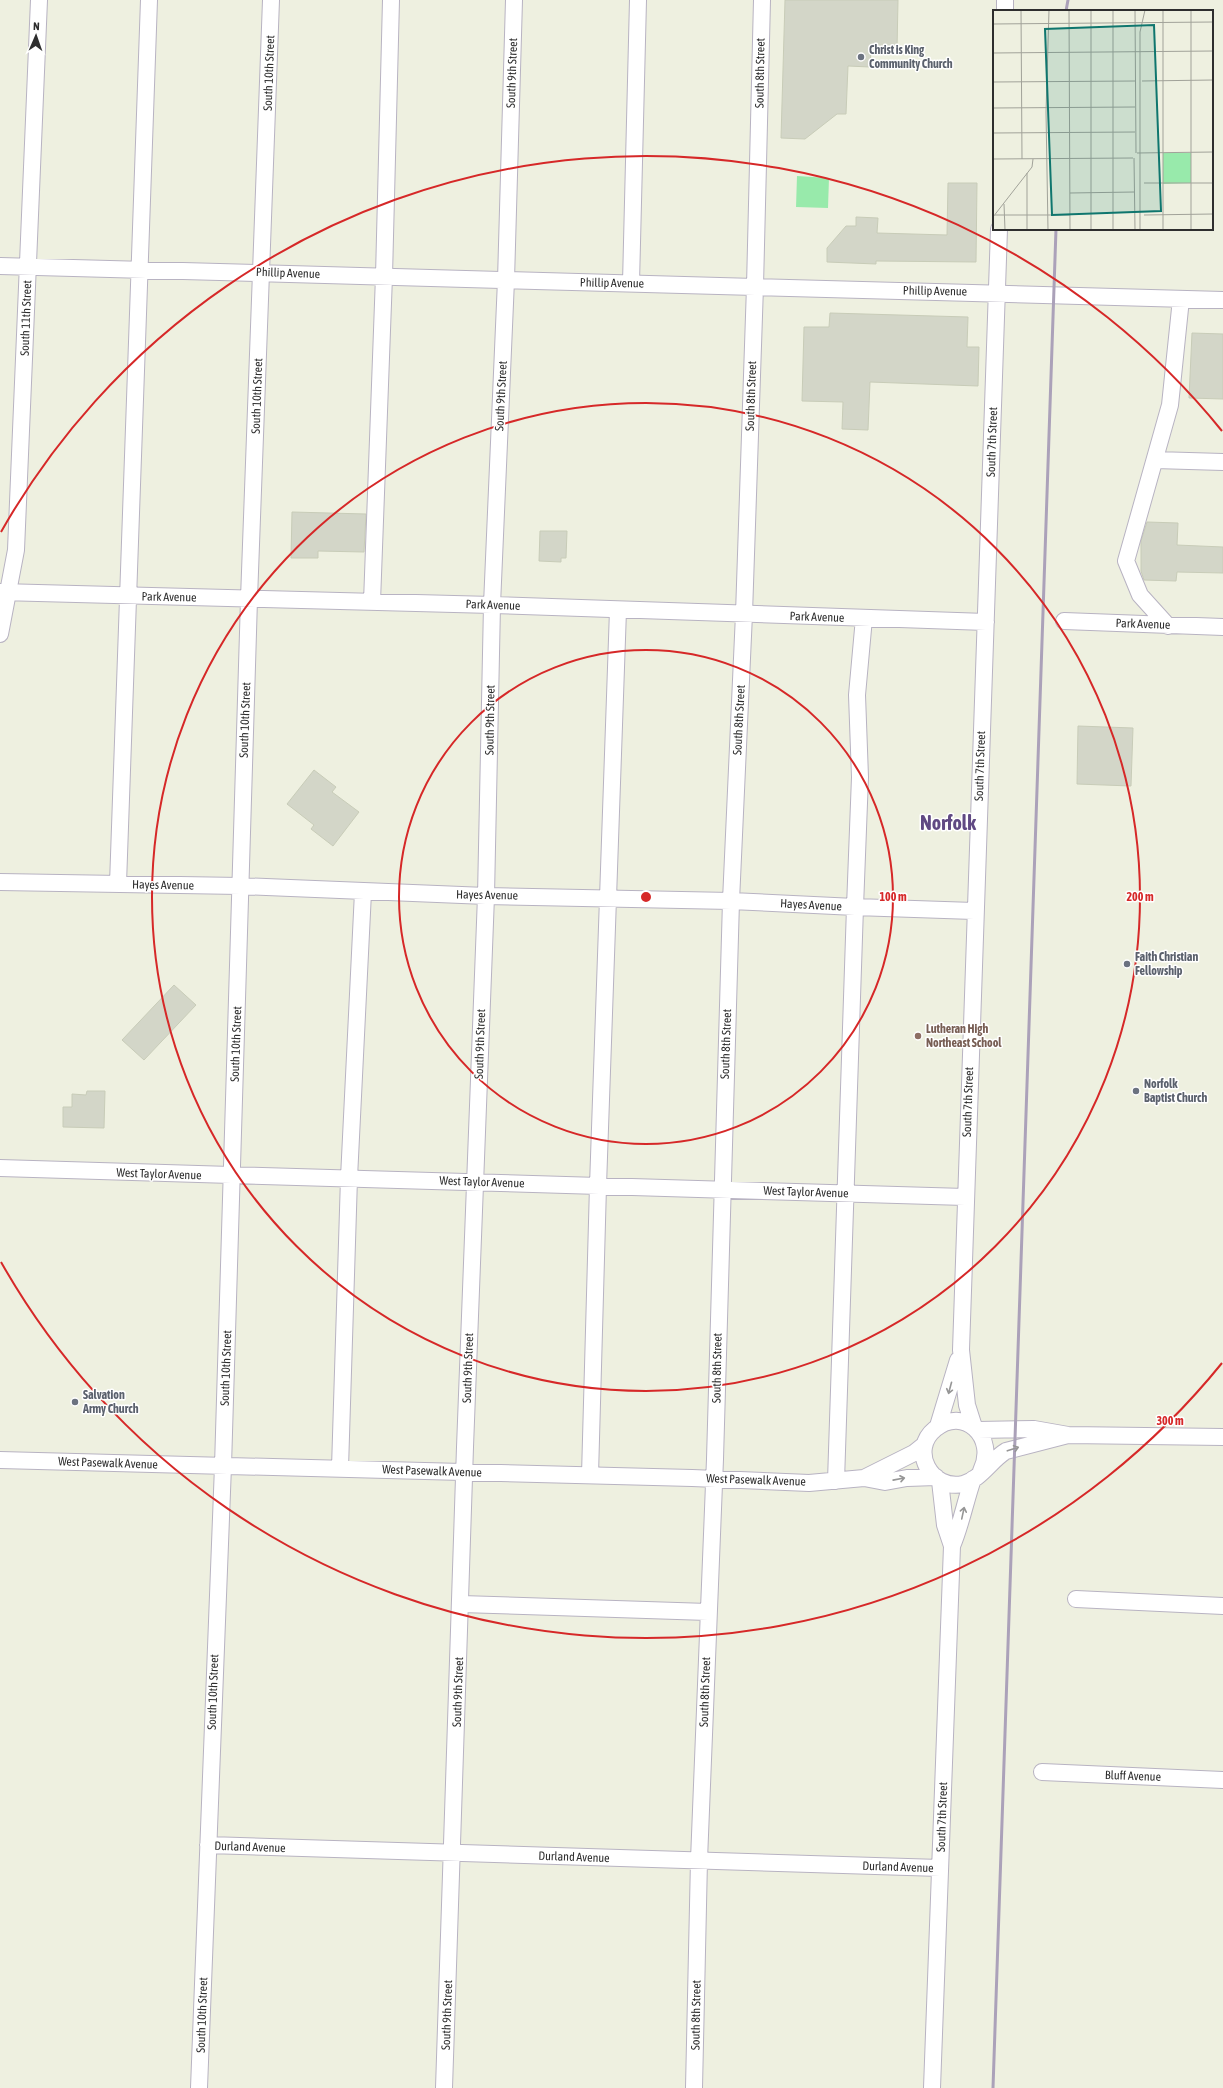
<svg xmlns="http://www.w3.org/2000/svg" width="1223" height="2088" font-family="'Asap Condensed',sans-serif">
<rect width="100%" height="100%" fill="#eef0e0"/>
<!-- green -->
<path fill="#98eaab" d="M797 176 829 178 828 208 796 207Z"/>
<!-- building -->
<path fill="#d3d6c8" stroke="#c8ccb8" d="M785 0H898L897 50 871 49 870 67 848 66 846 114H837L805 139 781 138Z
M948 183H977L976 262 876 261V264L827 262V248L846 226H856V217L878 218 877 233 947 235Z
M830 313 968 317 967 347H979L978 386 870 382 868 430 842 429 843 402 802 401 804 327H829Z
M1192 333 1223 334V399L1189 398Z
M292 512 366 514 364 552 318 551V558H291Z
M1147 522 1178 523 1177 545 1223 547V573L1177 572 1176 581 1144 580 1141 571V541Z
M540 531H567L566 558H561V562L539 561Z
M1078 726 1133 728 1131 786 1077 784Z
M314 770 336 787 332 792 359 812 333 846 311 829 314 825 287 804Z
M174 985 196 1005 144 1060 122 1040Z
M87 1091H105L104 1128 63 1127V1107H72V1094L86 1095Z"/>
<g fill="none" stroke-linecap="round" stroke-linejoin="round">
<defs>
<path id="minor" d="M1005 11V0
M0 266 1223 300
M631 283 638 0
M1155 460 1223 462
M0 592 492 605 986 622
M372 602 384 276 391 0
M1064 621 1223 627
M1168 626 1140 595 1126 561 1170 405 1181 299
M0 634 16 550 39 0
M0 882 240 886 486 896 731 901 855 907 974 911
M118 884 149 0
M0 1168C322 1180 643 1185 965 1197
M938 1426 958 1360
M974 1427 967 1405 961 1350 999 229
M978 1430 1034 1429 1068 1435 1223 1437
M0 1460 692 1478 809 1483 864 1478 885 1482 907 1478 936 1477
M340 1468 349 1178 363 892
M981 1471C998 1437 963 1405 935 1429 909 1450 931 1491 963 1484 980 1480 991 1460 1006 1451L1068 1435
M590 1475 598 1186 618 610
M864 1478 914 1453 924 1445
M836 1481 855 907 860 777 857 695 864 618
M952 1546C961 1525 965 1502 973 1479
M1076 1599 1223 1606
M461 1604 708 1612
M1042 1772 1223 1780
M208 1845 940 1868
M199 2088 223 1466 249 599 271 0
M444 2088 465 1447 486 896 492 605 506 280 514 0
M694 2088 699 1860 715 1459 731 901 744 614 755 286 762 0
M932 2088 952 1546 945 1525 940 1481"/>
</defs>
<!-- minor casing -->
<use href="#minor" stroke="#b8b3c2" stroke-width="18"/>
<!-- minor -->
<use href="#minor" stroke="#fff" stroke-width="16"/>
<!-- rail -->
<path stroke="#aba1b9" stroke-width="3" d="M1066 11 1068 0
M993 2088 1056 229"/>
</g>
<!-- one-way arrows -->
<defs><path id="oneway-shaft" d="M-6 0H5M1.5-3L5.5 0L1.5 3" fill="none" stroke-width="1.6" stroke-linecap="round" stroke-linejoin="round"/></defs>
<g stroke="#969696">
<use href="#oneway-shaft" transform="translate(950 1388) rotate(105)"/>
<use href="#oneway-shaft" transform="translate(1013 1449) rotate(-18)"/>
<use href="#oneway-shaft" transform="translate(899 1479) rotate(-11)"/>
<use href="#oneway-shaft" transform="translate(963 1513) rotate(-78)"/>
</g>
<!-- distance rings -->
<g fill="none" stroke="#d62828" stroke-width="2">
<circle cx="646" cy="897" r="247"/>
<circle cx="646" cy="897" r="494"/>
<path d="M1222 1363A741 741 0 0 1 1 1262M1 532A741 741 0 0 1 1222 431"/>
</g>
<!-- markers -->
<g fill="#6b7280" stroke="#fff" stroke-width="1.5">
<circle cx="861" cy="57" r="4"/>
<circle cx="1127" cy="964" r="4"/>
<circle cx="1136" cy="1091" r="4"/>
<circle cx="75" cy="1402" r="4"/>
</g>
<circle fill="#8d6e63" stroke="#fff" stroke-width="1.5" cx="918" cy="1036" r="4"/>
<g text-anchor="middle" stroke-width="3" stroke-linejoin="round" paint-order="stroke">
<!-- worship labels -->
<g font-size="12" font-weight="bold" fill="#5b616d" stroke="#fff" text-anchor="start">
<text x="869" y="54">Christ is King<tspan x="869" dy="14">Community Church</tspan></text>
<text x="1135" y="961">Faith Christian<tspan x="1135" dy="14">Fellowship</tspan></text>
<text x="1144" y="1088">Norfolk<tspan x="1144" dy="14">Baptist Church</tspan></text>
<text x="83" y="1399">Salvation<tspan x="83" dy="14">Army Church</tspan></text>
</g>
<!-- street labels -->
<g font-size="12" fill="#2e2e2e" stroke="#fff">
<text transform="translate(269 73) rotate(-88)" y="4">South 10th Street</text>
<text transform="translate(512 73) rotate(-88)" y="4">South 9th Street</text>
<text transform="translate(760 73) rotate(-89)" y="4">South 8th Street</text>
<text transform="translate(288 273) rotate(2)" y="4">Phillip Avenue</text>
<text transform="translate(612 283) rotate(1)" y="4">Phillip Avenue</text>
<text transform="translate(935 291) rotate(1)" y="4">Phillip Avenue</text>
<text transform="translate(26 318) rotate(-88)" y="4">South 11th Street</text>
<text transform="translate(257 396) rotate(-88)" y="4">South 10th Street</text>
<text transform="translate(501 396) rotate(-87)" y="4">South 9th Street</text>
<text transform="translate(751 396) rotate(-88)" y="4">South 8th Street</text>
<text transform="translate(992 442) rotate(-88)" y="4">South 7th Street</text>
<text transform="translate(169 597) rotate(1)" y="4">Park Avenue</text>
<text transform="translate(493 605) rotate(2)" y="4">Park Avenue</text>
<text transform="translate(817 617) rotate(2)" y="4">Park Avenue</text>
<text transform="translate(1143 624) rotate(2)" y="4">Park Avenue</text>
<text transform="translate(245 720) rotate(-88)" y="4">South 10th Street</text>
<text transform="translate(490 720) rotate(-89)" y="4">South 9th Street</text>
<text transform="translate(739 720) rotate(-87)" y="4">South 8th Street</text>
<text transform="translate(980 766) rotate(-88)" y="4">South 7th Street</text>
<text transform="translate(163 885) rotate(1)" y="4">Hayes Avenue</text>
<text transform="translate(487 895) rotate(1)" y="4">Hayes Avenue</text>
<text transform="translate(811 905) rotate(3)" y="4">Hayes Avenue</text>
<text transform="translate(236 1044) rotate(-88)" y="4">South 10th Street</text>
<text transform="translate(480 1044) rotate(-88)" y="4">South 9th Street</text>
<text transform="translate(726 1044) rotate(-88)" y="4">South 8th Street</text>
<text transform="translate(968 1102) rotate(-88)" y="4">South 7th Street</text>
<text transform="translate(159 1174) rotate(2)" y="4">West Taylor Avenue</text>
<text transform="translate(482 1182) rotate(2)" y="4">West Taylor Avenue</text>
<text transform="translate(806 1192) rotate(2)" y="4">West Taylor Avenue</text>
<text transform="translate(226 1368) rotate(-88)" y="4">South 10th Street</text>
<text transform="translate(468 1368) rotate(-88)" y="4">South 9th Street</text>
<text transform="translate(717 1368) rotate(-89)" y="4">South 8th Street</text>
<text transform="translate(108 1463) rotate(2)" y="4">West Pasewalk Avenue</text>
<text transform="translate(432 1471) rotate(2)" y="4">West Pasewalk Avenue</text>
<text transform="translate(756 1480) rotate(2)" y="4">West Pasewalk Avenue</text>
<text transform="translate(213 1692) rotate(-88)" y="4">South 10th Street</text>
<text transform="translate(458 1692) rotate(-88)" y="4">South 9th Street</text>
<text transform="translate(705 1692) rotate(-88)" y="4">South 8th Street</text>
<text transform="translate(1133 1776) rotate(2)" y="4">Bluff Avenue</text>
<text transform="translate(942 1817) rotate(-88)" y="4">South 7th Street</text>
<text transform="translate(250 1847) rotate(2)" y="4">Durland Avenue</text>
<text transform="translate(574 1857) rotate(2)" y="4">Durland Avenue</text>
<text transform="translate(898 1867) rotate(2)" y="4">Durland Avenue</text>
<text transform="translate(202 2015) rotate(-88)" y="4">South 10th Street</text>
<text transform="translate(447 2015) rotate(-88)" y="4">South 9th Street</text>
<text transform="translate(696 2015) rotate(-89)" y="4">South 8th Street</text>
</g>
<!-- education labels -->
<g font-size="12" font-weight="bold" fill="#785e54" stroke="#fff" text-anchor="start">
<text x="926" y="1033">Lutheran High<tspan x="926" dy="14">Northeast School</tspan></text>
</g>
<!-- town labels -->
<g font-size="20" font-weight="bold" fill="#604983" stroke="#fff">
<text x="948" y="830">Norfolk</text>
</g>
</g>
<!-- overview -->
<g transform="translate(993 10)">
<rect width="220" height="220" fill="#eef0e0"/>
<path d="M170 143H198V173L170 174Z" fill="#98eaab"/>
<path fill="none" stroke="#a1a299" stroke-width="1" d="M28 0 29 149M76 0 77 220M98 0V220M120 0V220M142 0 143 143M170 0V220M198 0V220M0 14 220 12M0 43 220 41M149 71 220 70M0 72 142 71M0 98 142 97M0 123 142 122M144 143 220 142M141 148 142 220M0 149 140 148M34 163V220M151 173H220M77 183 141 182M11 194 12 220M2 205H77M151 205 220 204M0 207 39 157 40 149M55 220 53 102 56 0M147 220V22L152 0"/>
<path fill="#0f766e" fill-opacity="0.15" stroke="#0f766e" stroke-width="2" d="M161 15 168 201 59 205 52 19Z"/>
<rect width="220" height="220" fill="none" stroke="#2e2e2e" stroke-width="2"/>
</g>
<circle cx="646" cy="897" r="6" fill="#d62828" stroke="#fff" stroke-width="2"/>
<g font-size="12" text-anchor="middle" font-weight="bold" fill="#d62828" stroke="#fff" stroke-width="3" stroke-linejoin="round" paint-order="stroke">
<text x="893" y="901">100 m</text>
<text x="1140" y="901">200 m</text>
<text x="1170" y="1425">300 m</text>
</g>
<!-- north arrow -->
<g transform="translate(36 36) rotate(2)" stroke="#ffffff" stroke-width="3" paint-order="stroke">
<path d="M0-3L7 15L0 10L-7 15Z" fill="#2e2e2e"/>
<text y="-6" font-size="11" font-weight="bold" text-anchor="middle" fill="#2e2e2e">N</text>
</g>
</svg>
